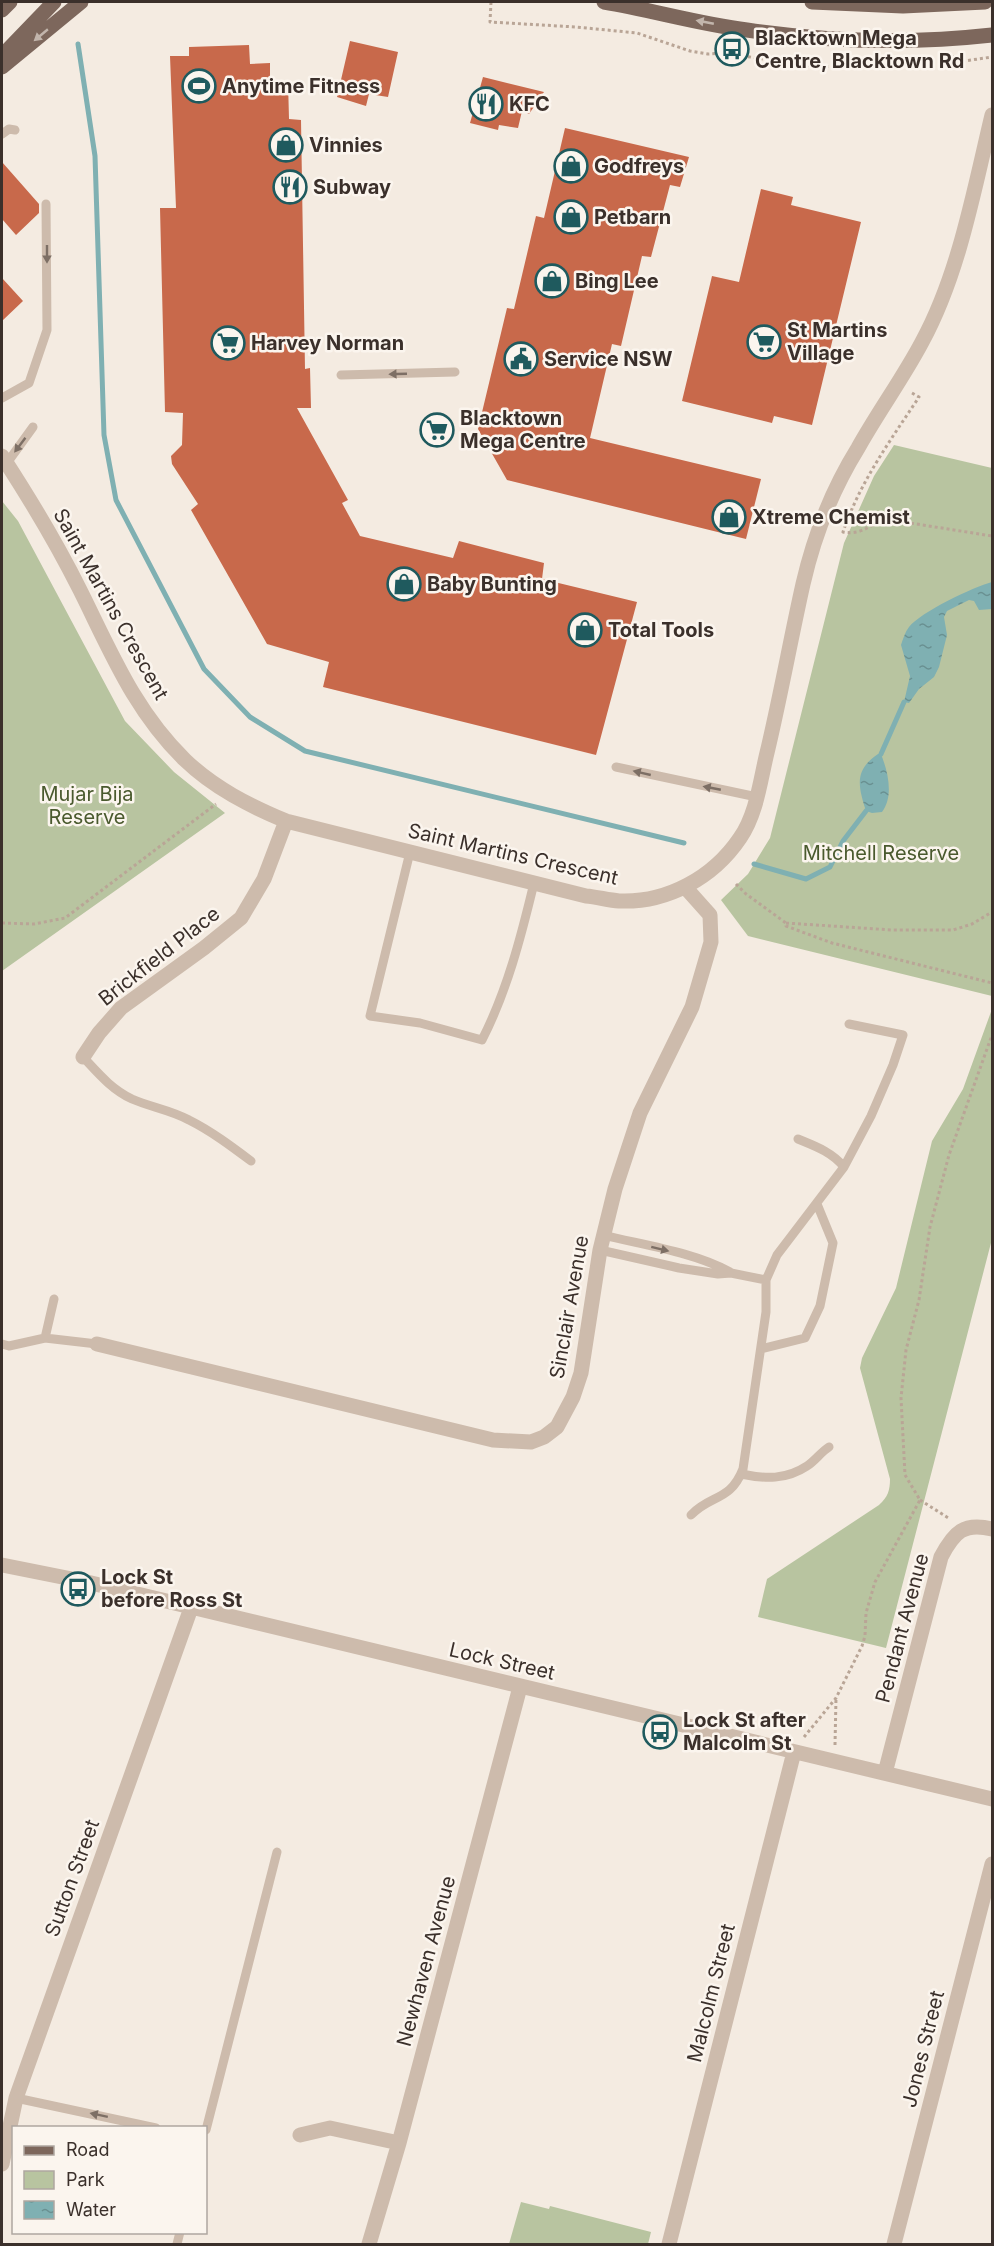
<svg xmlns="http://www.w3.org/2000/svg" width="994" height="2246" font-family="Inter,sans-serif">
<defs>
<pattern id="water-ripples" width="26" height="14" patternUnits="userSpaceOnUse" patternTransform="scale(1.5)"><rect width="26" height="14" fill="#7fb0b2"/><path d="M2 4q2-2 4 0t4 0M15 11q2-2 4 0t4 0" fill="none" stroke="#699091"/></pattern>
</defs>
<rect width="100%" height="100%" fill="#f4ebe1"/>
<!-- park -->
<path fill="#b8c4a0" d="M894 445 992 468V996L748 936 721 900 748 874 770 838 844 543 874 476Z
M2 501 18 521 125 721 174 772 225 813 2 971Z
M992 1009V1239L886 1648 758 1617 767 1579 879 1505C888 1497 890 1490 890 1479L860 1368 862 1358 896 1288 932 1141 963 1089Z
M521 2202 549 2209 550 2206 651 2232 648 2244H509Z"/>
<!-- water -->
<path fill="url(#water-ripples)" d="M992 582V609L979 610 974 601 969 600 947 611 944 617 947 635 939 667 934 677 919 689 909 703 904 702 910 676 901 645C903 639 905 632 909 627 921 612 973 587 992 582Z
M878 754H881C888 772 894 796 882 812L872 813 866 811C858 786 854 770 878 754Z"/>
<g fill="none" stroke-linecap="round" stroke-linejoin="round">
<!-- stream -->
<path stroke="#7fb0b2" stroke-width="5" d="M78 44 95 156 104 435 116 500 204 669 250 717 305 751 684 843
M881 754 904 702
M754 864 806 879 830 867 843 841 866 811"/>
</g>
<!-- building -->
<path fill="#c8694b" d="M350 41 398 52 388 97 369 94 366 106 337 97Z
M249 45 250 64 270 63V82L288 81 289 119 301 120 305 369 310 368 311 408H297L348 500 342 503 360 536 453 558 459 541 544 563 542 579 637 602 596 755 323 687 329 662 267 644 191 510 198 504 172 464 171 456 182 445 183 413 165 412 160 208H176L170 56H189V47Z
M483 77 544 92 529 114 522 111 518 128 499 125 498 130 470 123Z
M565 128 689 157 680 187 670 185 651 257 642 256 621 346 612 344 590 438 761 479 746 539 507 480 478 429 507 308 514 309 536 216 544 218Z
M2 162 39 204V213L16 235 2 219Z
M761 189 793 197 791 205 861 222 812 425 774 416 772 423 682 401 712 276 739 282Z
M2 278 23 301 2 321Z"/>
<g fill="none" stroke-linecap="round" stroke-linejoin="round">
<!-- path -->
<path stroke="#b9a596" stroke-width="3" stroke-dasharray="3 3" stroke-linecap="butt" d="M491 2 490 22 576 27 637 33 690 51 708 54 725 53 794 64 835 67 873 66 923 58
M951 56 964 61 992 57
M912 393 919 397C890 441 860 482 843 532 865 536 870 521 891 520L992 536
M736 884 746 894 786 923V926L832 943 992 983
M2 923 34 924 65 918 216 804
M786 923 892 930H953L972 924 992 912
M920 1500 950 1519
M804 1737 836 1698 862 1646 865 1636 866 1613 875 1582 920 1500 905 1475 901 1398 906 1350 919 1300 930 1227 949 1155 992 1035
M835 1745 836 1698"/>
<!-- lane -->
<path stroke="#cdbbac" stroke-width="9" d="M2 134 9 129 15 130
M341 375 455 372
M2 398 29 383 47 330 46 204
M7 463 33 427
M616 767 757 797
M410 852 370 1016 420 1023 482 1040C507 991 521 937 534 883
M83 1057C98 1073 111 1089 132 1099 150 1107 171 1110 189 1120 211 1131 231 1146 251 1161
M798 1139C815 1146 832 1152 844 1167
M603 1235C643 1245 694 1252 730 1272
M600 1250 679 1268 718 1274 731 1273 766 1280
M45 1338 54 1299
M2 1344 9 1346 45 1338 97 1344
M761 1349 805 1338 820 1306 833 1243 817 1204
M741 1474C765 1479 786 1480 807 1466 815 1461 821 1452 829 1447
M691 1515C711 1494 730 1502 743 1469L766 1312V1280L777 1255 844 1167 871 1116 893 1065 903 1035 849 1024
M16 2098 156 2128
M206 2130 277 1852
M177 2244 180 2232"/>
<!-- street -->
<path stroke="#cdbbac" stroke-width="15" d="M2 456C30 499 57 544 80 590 111 652 134 710 185 760 214 788 250 806 286 821L586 896C597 897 608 900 619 901 667 903 713 878 740 838 756 815 760 783 766 757 780 699 790 642 803 584 814 536 832 490 858 448 878 412 903 378 922 342 959 274 974 190 992 115
M83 1057 99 1033 121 1008 204 948 241 918 264 879 286 821
M97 1344 493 1440 531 1442 544 1437 557 1427 573 1397 581 1373 600 1250 615 1189 640 1113 692 1007 711 942 710 915 685 887
M2 1565 87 1582 992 1799
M885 1773 941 1557C954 1532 964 1522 992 1529
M300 2135 330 2128 399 2143
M2 2164 16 2098 191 1608
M369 2244 399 2143 520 1687
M669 2244 794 1752
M894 2244 992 1864"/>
<!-- primary -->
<path stroke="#7d675c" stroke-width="15" d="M604 2C652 10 699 24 747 30 829 42 911 44 992 35
M812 2 903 6 985 2
M2 10 10 2
M2 56 54 2
M2 67 81 2"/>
</g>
<!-- one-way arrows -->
<defs><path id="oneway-solid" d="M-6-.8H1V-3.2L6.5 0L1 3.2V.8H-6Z" transform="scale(1.5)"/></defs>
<g fill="#c2b5ac">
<use href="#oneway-solid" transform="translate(705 22) rotate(-169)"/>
<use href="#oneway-solid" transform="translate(41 35) rotate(140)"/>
</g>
<g fill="#7d6f65">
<use href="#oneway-solid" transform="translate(47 254) rotate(90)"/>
<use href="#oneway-solid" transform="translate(398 374) rotate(178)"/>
<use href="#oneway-solid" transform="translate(20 445) rotate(127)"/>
<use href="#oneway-solid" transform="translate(642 773) rotate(-167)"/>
<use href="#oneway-solid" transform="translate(712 788) rotate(-169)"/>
<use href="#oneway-solid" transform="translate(660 1249) rotate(14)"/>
<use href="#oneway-solid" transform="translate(99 2115) rotate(-168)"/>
</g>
<!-- icons -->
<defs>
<symbol id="bus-ring" viewBox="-11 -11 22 22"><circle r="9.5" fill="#fbf5ee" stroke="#1f5a5e" stroke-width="1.5"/><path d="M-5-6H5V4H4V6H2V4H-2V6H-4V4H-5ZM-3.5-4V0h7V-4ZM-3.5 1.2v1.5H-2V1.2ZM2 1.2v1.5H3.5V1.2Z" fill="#1f5a5e"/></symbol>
<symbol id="stadium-ring" viewBox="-11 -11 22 22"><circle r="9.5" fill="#fbf5ee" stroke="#1f5a5e" stroke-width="1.5"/><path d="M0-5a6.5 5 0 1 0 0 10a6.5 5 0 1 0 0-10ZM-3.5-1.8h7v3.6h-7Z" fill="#1f5a5e"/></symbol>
<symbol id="restaurant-ring" viewBox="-11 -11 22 22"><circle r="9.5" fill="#fbf5ee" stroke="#1f5a5e" stroke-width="1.5"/><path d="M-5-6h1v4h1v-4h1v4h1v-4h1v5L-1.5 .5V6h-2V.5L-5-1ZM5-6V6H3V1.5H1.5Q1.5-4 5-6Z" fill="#1f5a5e"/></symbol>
<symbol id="shop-ring" viewBox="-11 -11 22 22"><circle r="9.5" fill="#fbf5ee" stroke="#1f5a5e" stroke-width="1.5"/><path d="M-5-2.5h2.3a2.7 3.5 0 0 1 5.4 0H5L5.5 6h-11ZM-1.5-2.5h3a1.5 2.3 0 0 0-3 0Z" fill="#1f5a5e"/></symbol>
<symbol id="supermarket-ring" viewBox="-11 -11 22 22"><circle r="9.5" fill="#fbf5ee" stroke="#1f5a5e" stroke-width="1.5"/><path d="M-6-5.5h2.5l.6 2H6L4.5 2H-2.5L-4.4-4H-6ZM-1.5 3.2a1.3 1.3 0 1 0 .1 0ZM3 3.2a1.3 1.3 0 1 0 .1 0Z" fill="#1f5a5e"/></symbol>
<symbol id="civic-ring" viewBox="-11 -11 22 22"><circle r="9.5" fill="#fbf5ee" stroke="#1f5a5e" stroke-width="1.5"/><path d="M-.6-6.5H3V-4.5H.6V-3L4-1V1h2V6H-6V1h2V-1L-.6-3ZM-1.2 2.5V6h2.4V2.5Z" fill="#1f5a5e"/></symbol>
</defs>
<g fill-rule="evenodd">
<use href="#bus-ring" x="713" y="30" width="38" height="38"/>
<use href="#stadium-ring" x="180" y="67" width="38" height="38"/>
<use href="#restaurant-ring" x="467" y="85" width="38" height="38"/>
<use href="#shop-ring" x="267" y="126" width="38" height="38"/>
<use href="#shop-ring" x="552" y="147" width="38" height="38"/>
<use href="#restaurant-ring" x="271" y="168" width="38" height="38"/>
<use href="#shop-ring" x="552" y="198" width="38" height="38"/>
<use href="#shop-ring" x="533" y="262" width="38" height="38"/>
<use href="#supermarket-ring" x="745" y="323" width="38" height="38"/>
<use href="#supermarket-ring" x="209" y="324" width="38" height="38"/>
<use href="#civic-ring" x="502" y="340" width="38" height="38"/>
<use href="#supermarket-ring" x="418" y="411" width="38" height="38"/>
<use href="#shop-ring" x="710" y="498" width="38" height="38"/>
<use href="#shop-ring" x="385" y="565" width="38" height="38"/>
<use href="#shop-ring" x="566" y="611" width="38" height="38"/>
<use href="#bus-ring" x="59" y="1570" width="38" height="38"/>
<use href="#bus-ring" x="641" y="1713" width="38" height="38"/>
</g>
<g text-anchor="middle" stroke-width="5" stroke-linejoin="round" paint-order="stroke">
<!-- poi labels -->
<g font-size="20" font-weight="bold" fill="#3b302b" stroke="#fbf5ee" text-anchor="start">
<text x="755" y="45">Blacktown Mega<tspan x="755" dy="23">Centre, Blacktown Rd</tspan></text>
<text x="222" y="93">Anytime Fitness</text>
<text x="509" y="111">KFC</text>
<text x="309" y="152">Vinnies</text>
<text x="594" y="173">Godfreys</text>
<text x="313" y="194">Subway</text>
<text x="594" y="224">Petbarn</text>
<text x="575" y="288">Bing Lee</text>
<text x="787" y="337">St Martins<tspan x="787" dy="23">Village</tspan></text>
<text x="251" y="350">Harvey Norman</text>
<text x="544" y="366">Service NSW</text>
<text x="460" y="425">Blacktown<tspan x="460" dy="23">Mega Centre</tspan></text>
<text x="752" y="524">Xtreme Chemist</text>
<text x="427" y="591">Baby Bunting</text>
<text x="608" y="637">Total Tools</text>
<text x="101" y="1584">Lock St<tspan x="101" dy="23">before Ross St</tspan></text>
<text x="683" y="1727">Lock St after<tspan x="683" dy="23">Malcolm St</tspan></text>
</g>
<!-- street labels -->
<g font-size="20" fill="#3b302b" stroke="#fbf5ee">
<text transform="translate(111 604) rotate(61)" y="7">Saint Martins Crescent</text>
<text transform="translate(513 854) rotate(13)" y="7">Saint Martins Crescent</text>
<text transform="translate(159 956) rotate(-38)" y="7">Brickfield Place</text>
<text transform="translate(569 1307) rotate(-80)" y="7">Sinclair Avenue</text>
<text transform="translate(902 1628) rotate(-75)" y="7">Pendant Avenue</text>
<text transform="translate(502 1661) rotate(13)" y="7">Lock Street</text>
<text transform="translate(72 1878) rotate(-70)" y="7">Sutton Street</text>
<text transform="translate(426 1961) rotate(-75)" y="7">Newhaven Avenue</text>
<text transform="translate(711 1993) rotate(-76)" y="7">Malcolm Street</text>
<text transform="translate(923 2049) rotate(-76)" y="7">Jones Street</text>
</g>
<!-- park labels -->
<g font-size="20" fill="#4a5a2e" stroke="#fbf5ee">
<text x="87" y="801">Mujar Bija<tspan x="87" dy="23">Reserve</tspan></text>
<text x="881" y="860">Mitchell Reserve</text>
</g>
</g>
<!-- border -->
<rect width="994" height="2246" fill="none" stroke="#3b302b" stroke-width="6"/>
<!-- legend -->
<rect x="12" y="2126" width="195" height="108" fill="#fbf5ee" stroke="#aea6a0" stroke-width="1.5"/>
<rect x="24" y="2146" width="30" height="9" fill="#7d675c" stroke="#aea6a0" stroke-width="1.5"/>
<text x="66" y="2156" font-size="18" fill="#3b302b">Road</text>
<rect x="24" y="2171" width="30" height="18" fill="#b8c4a0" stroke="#aea6a0" stroke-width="1.5"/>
<text x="66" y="2186" font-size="18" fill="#3b302b">Park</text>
<rect x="24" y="2201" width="30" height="18" fill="url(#water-ripples)" stroke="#aea6a0" stroke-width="1.5"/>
<text x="66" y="2216" font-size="18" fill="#3b302b">Water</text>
</svg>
